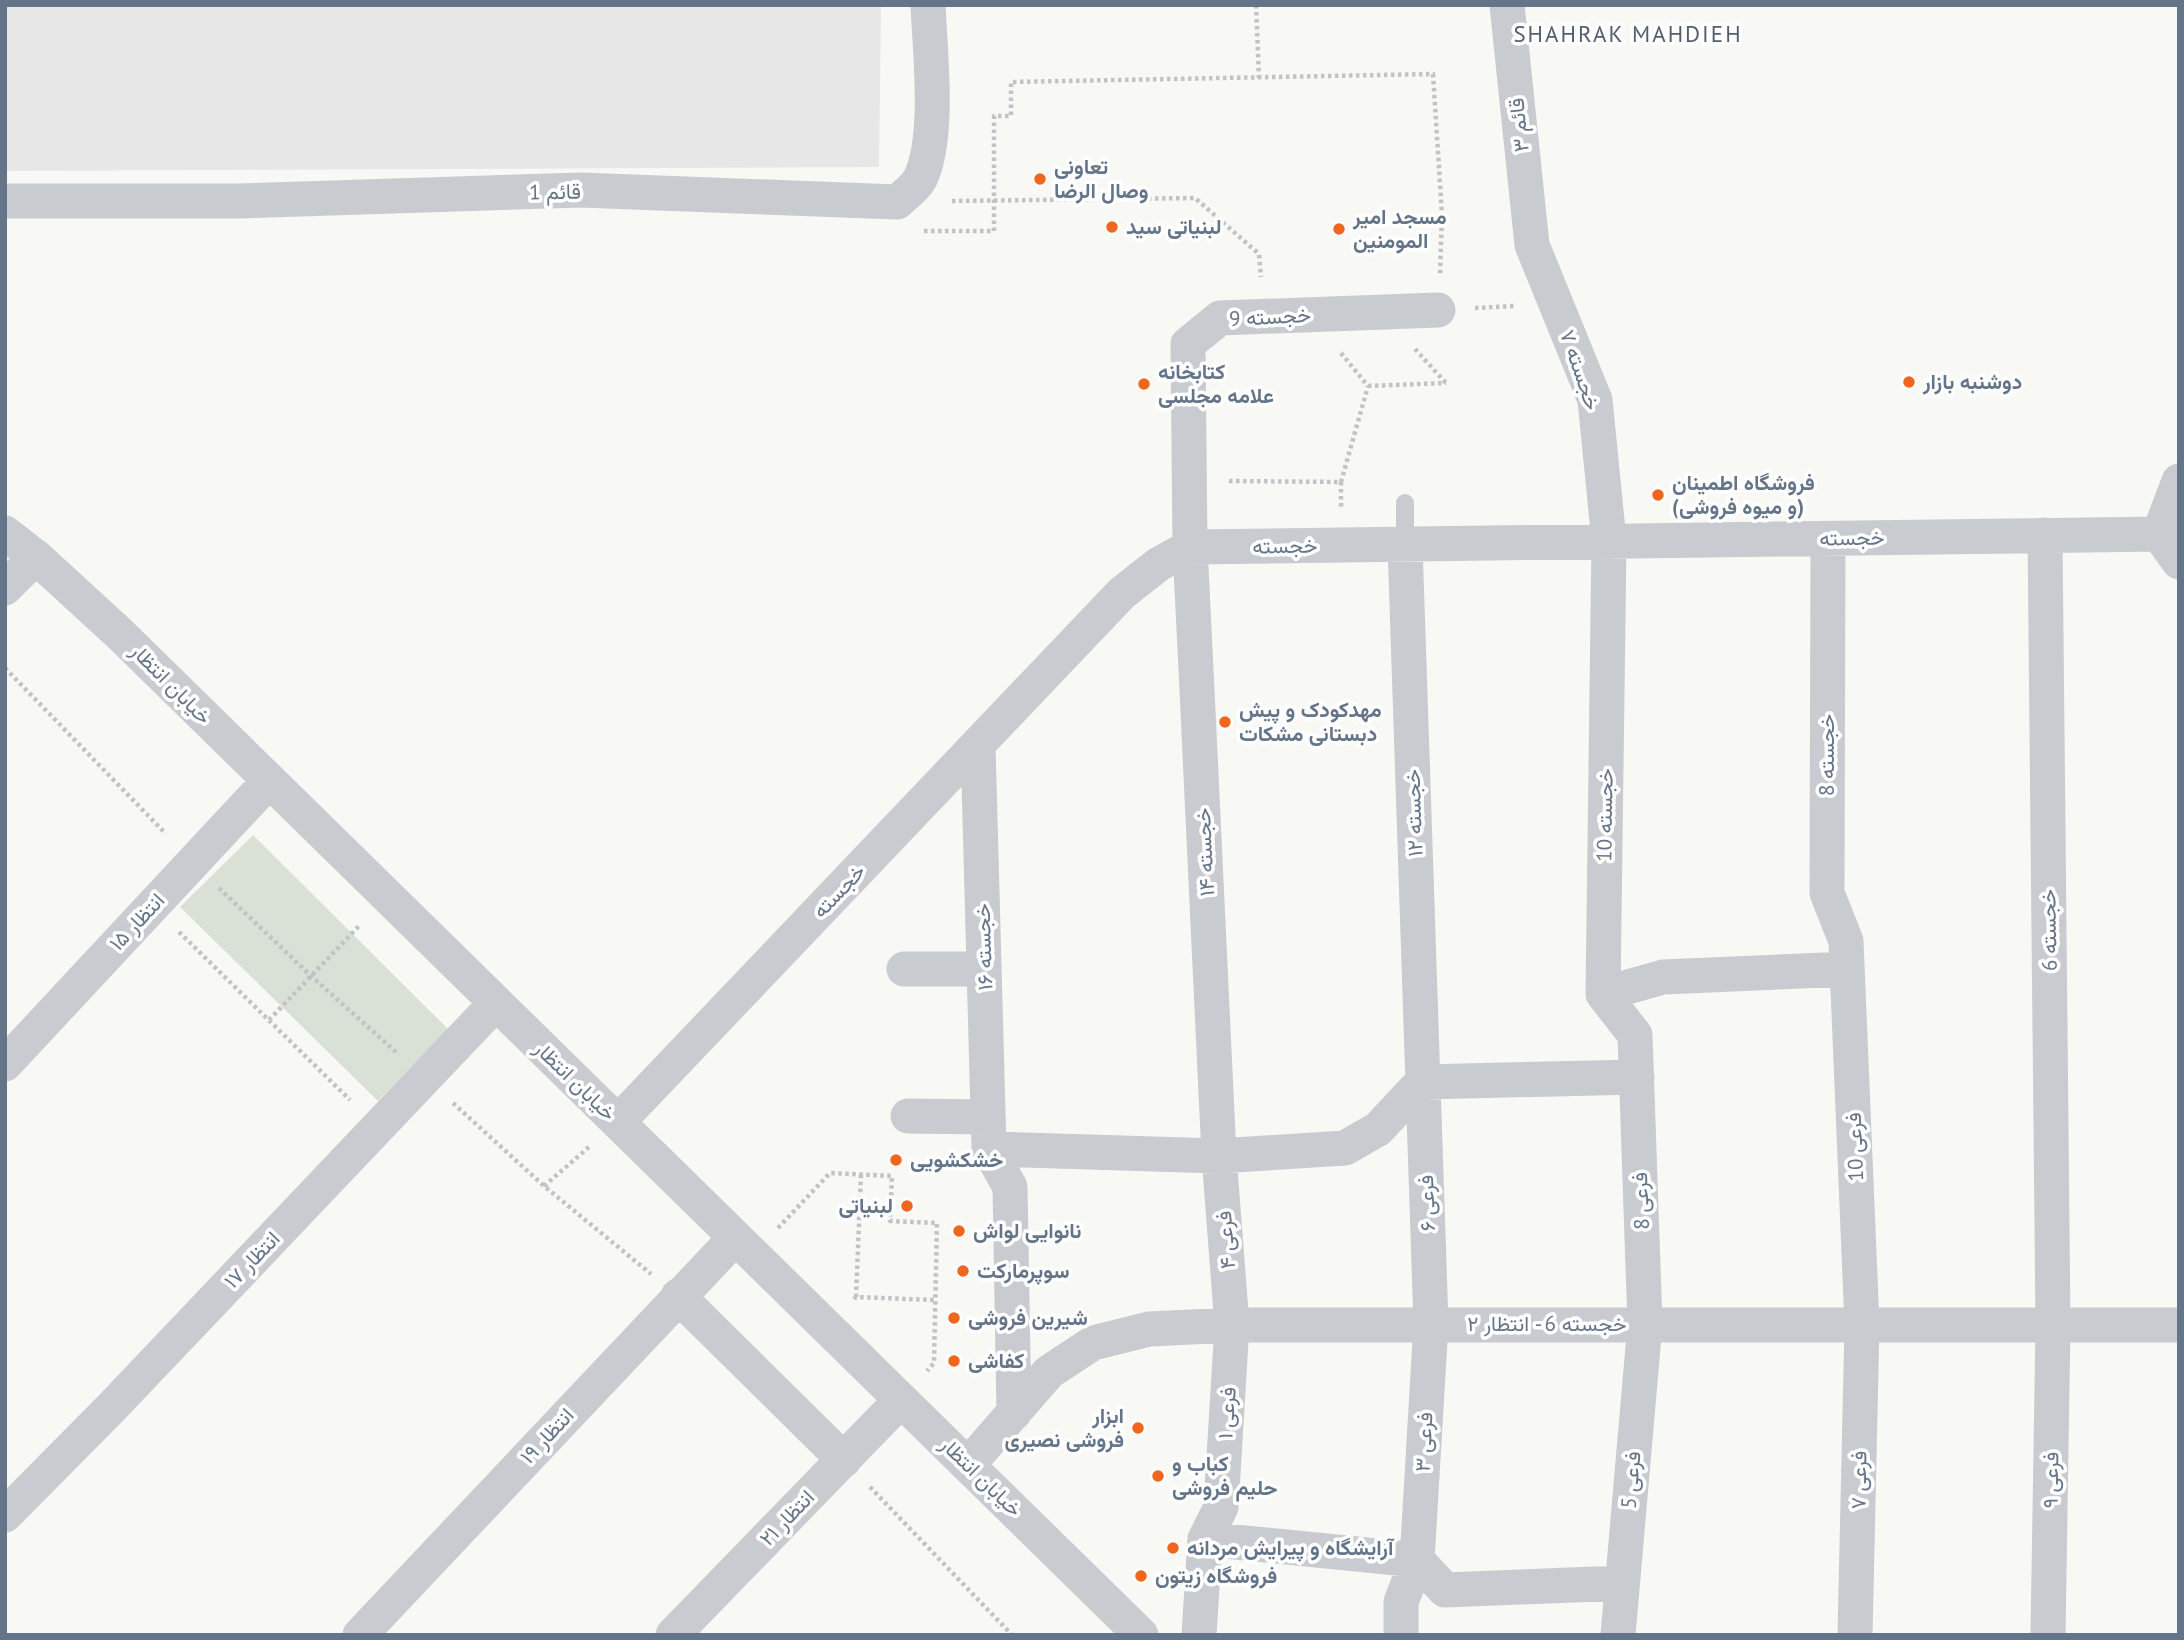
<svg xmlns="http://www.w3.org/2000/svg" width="2184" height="1640" font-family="'PT Sans',Vazirmatn,sans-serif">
<rect width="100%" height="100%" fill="#f8f8f5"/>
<!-- built -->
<path fill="#e6e7e6" d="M5 5H881L879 167 5 171Z"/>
<!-- green -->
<path fill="#d9e1d6" d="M253 835 448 1029 378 1101 180 907Z"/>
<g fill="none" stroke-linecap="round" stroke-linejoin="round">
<!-- path -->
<path stroke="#c1c3c6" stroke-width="4.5" stroke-dasharray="3.5 3.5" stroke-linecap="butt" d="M1256 5 1259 78
M952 201 1195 198 1259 254 1261 277
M924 231H994V116H1011V82L1433 74 1442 215 1440 274
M1475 308 1515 306
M1415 349 1446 383
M1341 353 1368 386
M1368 386 1446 383
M1229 481 1341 482V509
M1341 482 1368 386
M5 668 166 834
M219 888 310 975 397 1053
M179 932 350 1100
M269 1020 360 925
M453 1103 544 1186 651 1274
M544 1186 589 1147
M778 1228 830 1173 892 1176 890 1221 937 1223 934 1363 927 1371
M856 1297 861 1174
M854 1299 856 1297 935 1300
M870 1487 1012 1635"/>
<!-- service -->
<path stroke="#c8cbcf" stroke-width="18" d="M1405 544V503"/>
<!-- minor -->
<path stroke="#c8cbcf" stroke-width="35" d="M1507 5 1532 245 1595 400 1609 541 1603 994 1635 1035 1645 1324 1618 1635
M5 201H240L581 190 897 202C905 195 915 188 920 179 940 138 930 52 928 5
M5 533 36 557 121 635 1141 1635
M2159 534 2179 481
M2045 535 2053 1325 2048 1635
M1828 539 1827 893 1846 941 1862 1325 1855 1635
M5 588 36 557
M978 745 989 1149 1010 1187 1014 1413
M904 969H984
M1603 994 1663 977 1847 969
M5 1064 269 781
M908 1116 988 1117
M618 1122 1122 593 1159 564 1190 547 2159 534 2179 562
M989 1149 1219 1156 1345 1148 1378 1129 1422 1082 1637 1077
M678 1296 844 1460
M968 1465 1049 1372 1093 1343 1149 1329 1232 1325H2179
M5 1515 112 1407 496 1003
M1205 1539 1417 1560 1445 1590 1622 1583
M360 1635 735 1238
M673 1635 901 1400
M1199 1635 1205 1539 1221 1507 1232 1325 1219 1156 1197 690 1190 547 1188 344 1220 318 1438 310
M1401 1635V1602L1417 1560 1431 1324 1405 544"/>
</g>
<!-- markers -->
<g fill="#f0661d" stroke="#fff" stroke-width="2.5">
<circle cx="1040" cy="179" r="7"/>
<circle cx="1112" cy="227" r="7"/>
<circle cx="1339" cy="229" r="7"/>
<circle cx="1909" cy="382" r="7"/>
<circle cx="1144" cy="384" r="7"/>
<circle cx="1658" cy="495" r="7"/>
<circle cx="1225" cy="722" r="7"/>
<circle cx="896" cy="1160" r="7"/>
<circle cx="907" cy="1206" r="7"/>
<circle cx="959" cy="1231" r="7"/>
<circle cx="963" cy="1271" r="7"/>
<circle cx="954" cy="1318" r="7"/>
<circle cx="954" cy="1361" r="7"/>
<circle cx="1138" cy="1428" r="7"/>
<circle cx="1158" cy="1476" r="7"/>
<circle cx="1173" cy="1548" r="7"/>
<circle cx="1141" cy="1576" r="7"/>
</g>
<g text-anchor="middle" stroke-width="7" stroke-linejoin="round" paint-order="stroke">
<!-- street labels -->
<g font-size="21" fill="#657589" stroke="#fff">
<text transform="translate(1519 125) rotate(-96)" y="7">قائم ۳</text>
<text transform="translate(555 192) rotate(-1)" y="7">قائم 1</text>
<text transform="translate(1270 317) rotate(-3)" y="7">خجسته 9</text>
<text transform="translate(1580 370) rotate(71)" y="7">خجسته ۷</text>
<text transform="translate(1852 538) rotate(-1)" y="7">خجسته</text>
<text transform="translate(1285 546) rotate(-1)" y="7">خجسته</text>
<text transform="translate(171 684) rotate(45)" y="7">خیابان انتظار</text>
<text transform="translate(1827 755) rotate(-90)" y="7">خجسته 8</text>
<text transform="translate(1414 813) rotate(-92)" y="7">خجسته ۱۲</text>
<text transform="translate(1605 815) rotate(-89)" y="7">خجسته 10</text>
<text transform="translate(1205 852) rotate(-93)" y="7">خجسته ۱۴</text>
<text transform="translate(839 891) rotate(-46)" y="7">خجسته</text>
<text transform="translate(137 922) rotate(-47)" y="7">انتظار ۱۵</text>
<text transform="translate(2049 930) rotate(-91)" y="7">خجسته 6</text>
<text transform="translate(984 947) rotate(-92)" y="7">خجسته ۱۶</text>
<text transform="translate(575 1081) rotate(44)" y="7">خیابان انتظار</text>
<text transform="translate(1855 1147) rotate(-92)" y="7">فرعی 10</text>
<text transform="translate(1641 1201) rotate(-92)" y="7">فرعی 8</text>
<text transform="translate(1427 1203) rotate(-92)" y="7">فرعی ۶</text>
<text transform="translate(1226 1240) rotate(-94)" y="7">فرعی ۴</text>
<text transform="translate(252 1260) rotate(-46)" y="7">انتظار ۱۷</text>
<text x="1547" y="1331">خجسته 6 - انتظار ۲</text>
<text transform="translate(1227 1413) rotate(-86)" y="7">فرعی ۱</text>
<text transform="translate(547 1436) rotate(-47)" y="7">انتظار ۱۹</text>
<text transform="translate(1424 1442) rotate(-87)" y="7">فرعی ۳</text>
<text transform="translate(981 1477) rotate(44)" y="7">خیابان انتظار</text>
<text transform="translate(1631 1480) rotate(-85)" y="7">فرعی 5</text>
<text transform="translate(1859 1480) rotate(-89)" y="7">فرعی ۷</text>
<text transform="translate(2051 1480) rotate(-89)" y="7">فرعی ۹</text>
<text transform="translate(787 1518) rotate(-46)" y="7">انتظار ۲۱</text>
</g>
<!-- poi labels -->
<g font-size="21" font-weight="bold" fill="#657589" stroke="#fff" text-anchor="start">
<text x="1054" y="174">تعاونی<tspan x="1054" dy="24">وصال الرضا</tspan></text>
<text x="1353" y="224">مسجد امیر<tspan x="1353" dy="24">المومنین</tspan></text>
<text x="1126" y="234">لبنیاتی سید</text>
<text x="1158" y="379">کتابخانه<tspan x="1158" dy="24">علامه مجلسی</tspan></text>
<text x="1923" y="389">دوشنبه بازار</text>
<text x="1672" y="490">فروشگاه اطمینان<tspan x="1672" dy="24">(و میوه فروشی)</tspan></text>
<text x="1239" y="717">مهدکودک و پیش<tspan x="1239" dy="24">دبستانی مشکات</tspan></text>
<text x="910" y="1167">خشکشویی</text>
<text x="893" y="1213" text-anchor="end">لبنیاتی</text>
<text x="973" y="1238">نانوایی لواش</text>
<text x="977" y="1278">سوپرمارکت</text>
<text x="968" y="1325">شیرین فروشی</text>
<text x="968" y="1368">کفاشی</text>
<text x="1124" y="1423" text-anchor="end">ابزار<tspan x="1124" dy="24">فروشی نصیری</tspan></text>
<text x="1172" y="1471">کباب و<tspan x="1172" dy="24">حلیم فروشی</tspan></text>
<text x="1187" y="1555">آرایشگاه و پیرایش مردانه</text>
<text x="1155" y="1583">فروشگاه زیتون</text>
</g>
<!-- neighbourhood labels -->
<g font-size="23" letter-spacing="2" fill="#535f6d" stroke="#fff">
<text x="1628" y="42">SHAHRAK MAHDIEH</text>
</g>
</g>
<!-- border -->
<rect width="2184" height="1640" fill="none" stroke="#657589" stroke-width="14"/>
</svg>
